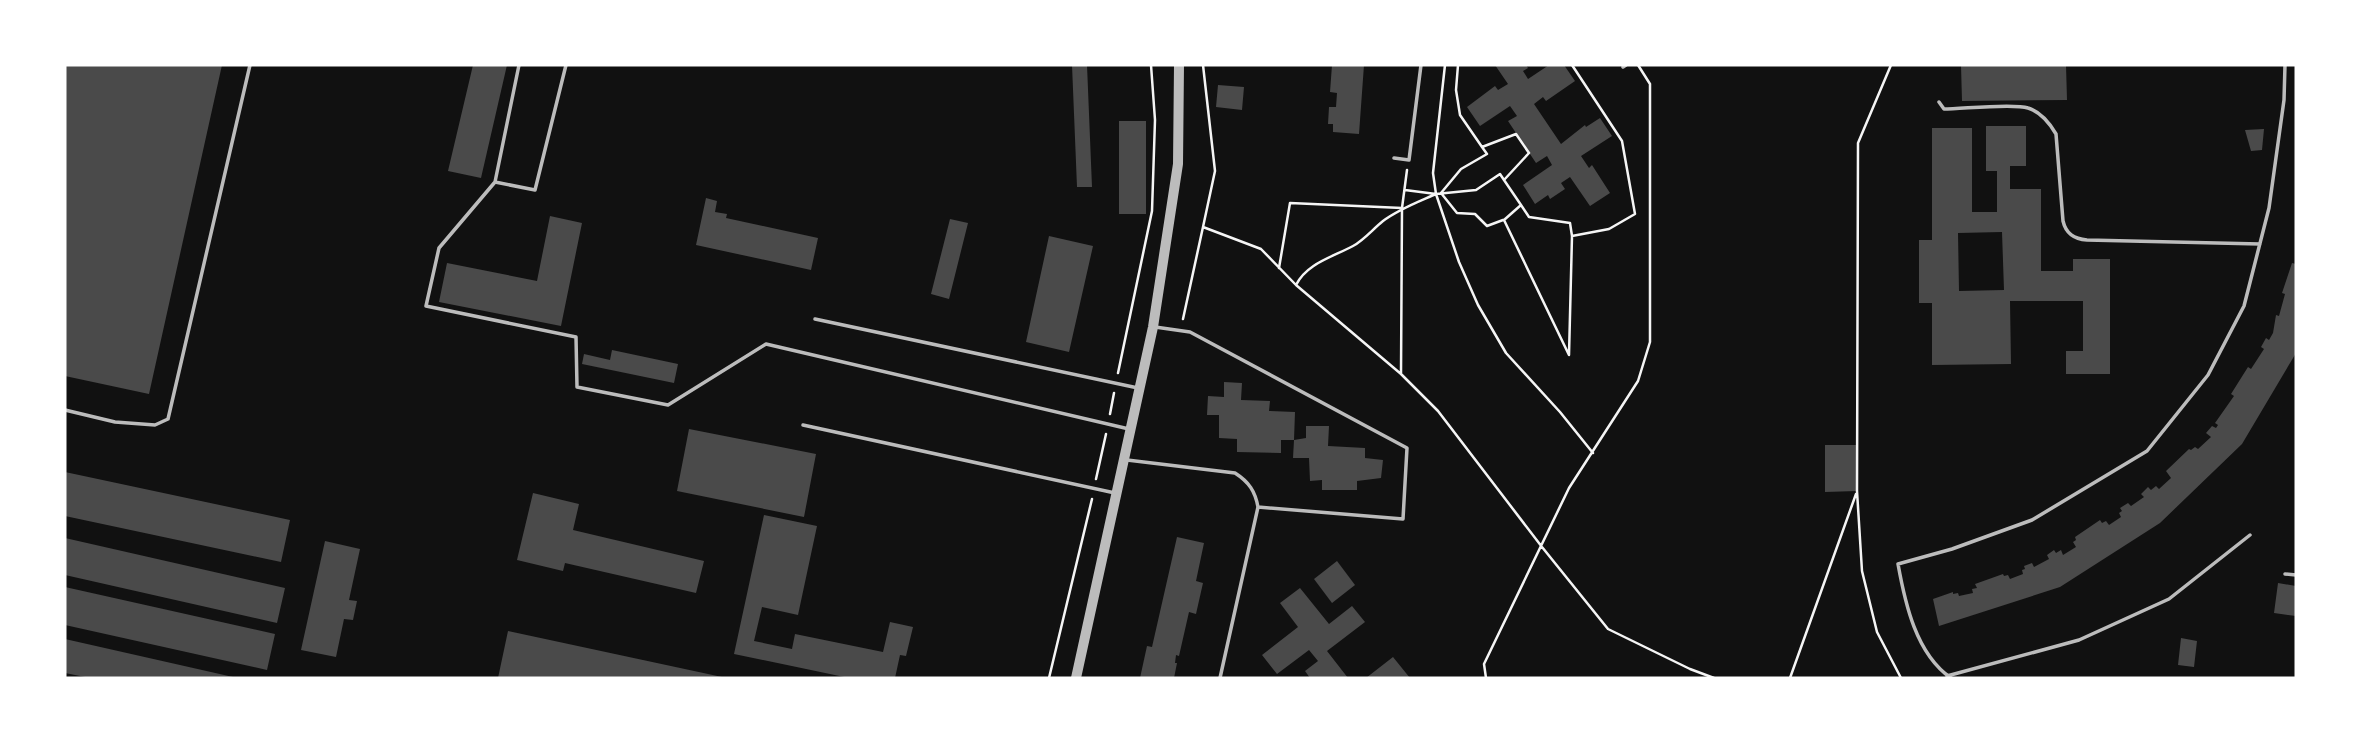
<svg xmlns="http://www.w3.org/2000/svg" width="2361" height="743" font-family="Inter,sans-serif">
<rect width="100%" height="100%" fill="#111"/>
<!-- building -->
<path fill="#4a4a4a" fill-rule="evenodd" d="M65 65H222L149 394 65 376Z
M473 65H507L481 178 448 171Z
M1072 65H1087L1092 187H1077Z
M1332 65H1364L1359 134 1333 132V124H1328L1329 107H1336L1337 93 1330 92Z
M1495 65H1526L1528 68 1523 71 1528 79 1549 65H1564L1575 81 1546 101 1543 97 1534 104 1561 144 1585 125 1586 127 1600 118 1612 136 1581 156 1589 168 1592 165 1610 193 1590 206 1570 177 1561 183 1565 189 1550 199 1548 195 1535 204 1523 185 1552 165 1547 156 1536 163 1508 121 1517 116 1510 106 1480 126 1467 107 1495 86 1498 90 1508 84Z
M1961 65H2066L2067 100 1962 101Z
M1218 85 1244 87 1242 110 1216 107Z
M1119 121H1146V214H1119Z
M1986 126H2026V166H2010V189H2041V271H2073V259H2110V374H2066V351H2083V301H2010L2011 364 1932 365V303H1919V240H1932V128H1972V212H1997V171H1986ZM2002 232 2004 290 1959 291 1958 233Z
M2264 129 2262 150 2251 151 2245 130Z
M706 198 717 201 715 212 727 214 726 218 818 238 811 270 696 245Z
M550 216 582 223 561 326 439 302 447 263 537 281Z
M950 219 968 223 949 299 931 294Z
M1049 236 1093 246 1069 352 1026 342Z
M2292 263 2296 264V353L2242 444 2160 523 2060 587 1939 626 1933 599 1953 592V594L1958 593 1959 596 1973 593 1972 589 1977 588 1975 584 2003 574 2004 576 2008 575 2010 579 2023 574 2022 570 2025 569 2024 566 2032 563 2034 567 2049 559 2047 555 2054 550 2056 553 2061 550 2063 555 2076 547 2073 542 2076 540 2075 537 2100 520 2102 523 2106 521 2109 525 2121 517 2119 513 2122 511 2120 508 2128 503 2131 506 2144 497 2141 494 2148 487 2151 490 2156 486 2159 489 2171 478 2166 471 2189 449 2191 450 2195 447 2198 449 2211 437 2206 433 2212 426 2216 428 2218 425 2215 423 2234 396 2231 394 2248 367 2251 369 2264 349 2261 347 2266 338 2269 340 2273 333 2276 315 2279 316 2285 294 2282 293Z
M612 350 678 364 674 383 582 364 584 354 610 360Z
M1224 382 1242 383 1241 400 1270 401 1269 411 1295 412 1294 440H1281V453L1237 452V439L1219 438V415H1207L1208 396 1224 397Z
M1306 426H1329L1328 446 1365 448V458L1383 460 1381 478 1357 481V490H1322V480L1310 481 1309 458H1293L1294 440 1306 438Z
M689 429 816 454 804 517 677 491Z
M1825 445H1857V491L1825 492Z
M65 472 290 520 281 562 65 516Z
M533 493 579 504 573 530 704 561 696 593 565 563 563 571 517 560Z
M764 515 817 526 798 615 762 607 754 641 792 649 795 634 883 652 890 622 913 627 906 656 900 655 895 678H849L734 654Z
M1177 537 1204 543 1196 581 1203 583 1196 614 1189 612 1179 656 1176 655 1175 663H1177L1174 678H1140L1147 646 1152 647Z
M65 538 285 588 277 623 65 575Z
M325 541 360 549 349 600 357 601 353 620 344 619 336 657 301 650Z
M1337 561 1355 585 1332 603 1314 579Z
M2278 583 2296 586V616L2274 613Z
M65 587 275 634 267 670 65 625Z
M1300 588 1329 624 1352 606 1365 622 1327 651 1348 678H1310L1305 671 1318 661 1309 650 1277 674 1262 655 1298 627 1280 603Z
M508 631 722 677 721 678H498Z
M2181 638 2197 641 2194 667 2178 665Z
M65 639 233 677V678H90L65 673Z
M1393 657 1410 678H1366Z"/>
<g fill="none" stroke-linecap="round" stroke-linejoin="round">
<!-- path -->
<path stroke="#f5f5f5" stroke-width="2.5" d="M1203 65 1215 171 1203 227 1261 249 1296 285 1401 374 1438 411 1542 547 1608 629 1690 669 1714 678
M1445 65 1433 173 1436 194 1459 262 1478 305 1506 353 1560 412 1593 453
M1458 65 1456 90 1460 115 1482 147
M1891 65 1858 143 1857 491 1862 571 1877 632 1901 678
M1504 180 1521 205
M1441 193 1457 213 1475 214 1487 226 1503 220
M1436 194 1476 190 1500 174 1504 180 1529 153 1516 134 1482 147 1487 154 1461 169 1441 193
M1521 205 1529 217 1570 223 1572 236 1569 355 1504 220Z
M1572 236 1609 229 1635 214 1622 141 1572 65
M1279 268 1290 203 1402 208
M1296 285C1307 263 1333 257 1353 246 1364 240 1373 229 1383 221 1399 209 1418 202 1436 194L1405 190
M1183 319 1203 227
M1118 373 1152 211 1155 120 1151 65
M1401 373 1402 208 1407 170
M1110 414 1114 393
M1096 479 1106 434
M1049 678 1092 499
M1486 678 1484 664 1569 488 1638 381 1650 342V84L1638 65
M1790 678 1856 494"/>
<!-- service -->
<path stroke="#bcbcbc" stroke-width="3.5" d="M519 65 495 182 439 248 426 306 576 337 577 387 668 405 766 344 1129 429
M1623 67 1626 65
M1939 102 1944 109C1962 109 2013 103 2028 108 2041 112 2049 122 2056 134L2063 221C2066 234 2074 239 2087 240L2260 244
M1394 158 1409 160 1421 65
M495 182 535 190 566 65
M815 319 1138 388
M1155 327 1190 332 1407 448 1403 519 1258 507
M65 410 115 422 155 425 168 419 250 65
M803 425 1115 493
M1127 460 1235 473C1249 482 1255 491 1258 507L1220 678
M2285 574 2296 575
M1947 676 2079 640 2169 599 2250 535
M1951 678C1916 654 1905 603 1898 564L1952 549 2032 520 2147 451 2208 375 2244 306 2269 208 2284 100 2285 65"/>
<!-- tertiary -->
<path stroke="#bcbcbc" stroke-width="10" d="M1076 678 1153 327 1178 164 1179 65"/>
</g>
<!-- border -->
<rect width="2361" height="743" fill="none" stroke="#ffffff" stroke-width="133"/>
</svg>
